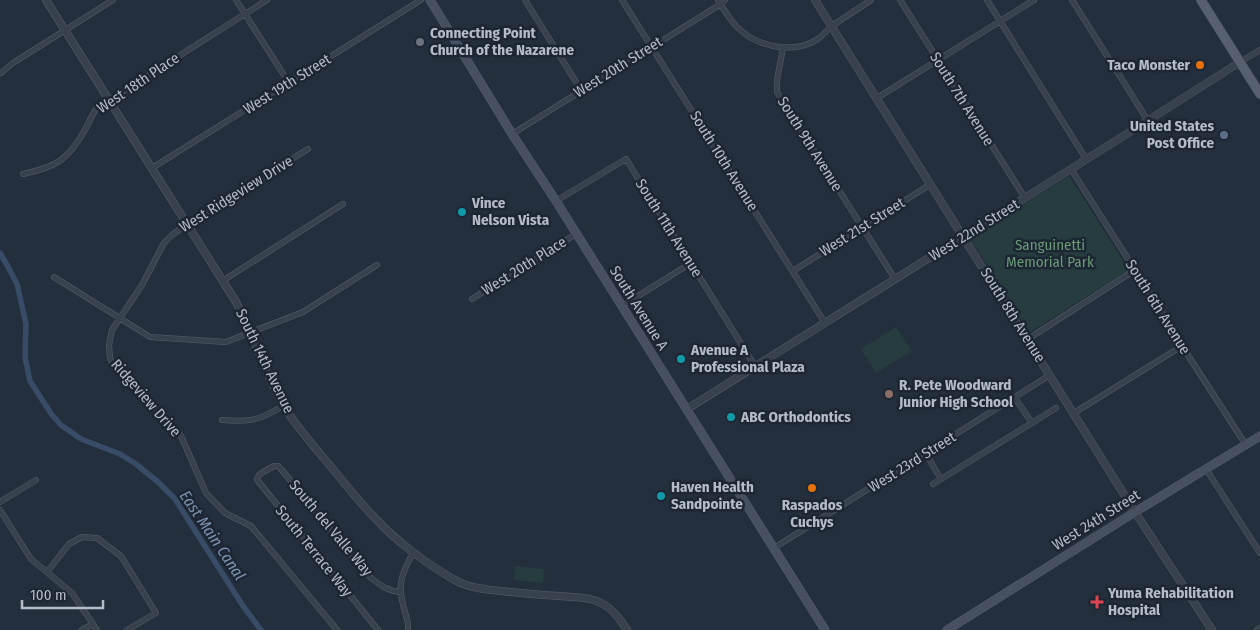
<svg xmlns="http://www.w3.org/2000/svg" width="1260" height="630" font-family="'Fira Sans Condensed',sans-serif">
<rect width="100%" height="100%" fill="#242f3e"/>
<!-- park -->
<path fill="#263c3f" d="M1069 176 1129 270 1030 332 970 238Z
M896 327 912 351 876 373 861 349Z
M515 566 544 569 543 583 514 580Z"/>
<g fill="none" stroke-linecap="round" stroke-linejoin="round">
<!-- canal -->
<path stroke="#394c67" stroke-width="5.5" d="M0 253 7 265 17 284 26 324 25 357 30 381 52 415 61 425 81 439 120 454 136 464 158 482 175 499 243 606 261 630"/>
<defs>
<path id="minor" d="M236 0 289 83
M525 0 581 90
M622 0 825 323
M718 0C723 8 729 18 736 26 756 47 793 55 818 39 823 35 827 30 832 26 845 17 858 9 871 0
M900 0 1025 198
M987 0 1086 159
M1072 0 1148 121
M783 48 777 80V92L895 279
M1240 62 1260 50
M1 73 13 63 113 0
M877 98 1034 0
M512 134 721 4 725 0
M308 149 187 224 172 235 164 243 142 285 112 330 109 345 110 358 114 366 159 412 181 436 206 493 225 513 251 526 337 630
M152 168 421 0
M1071 169 1161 311 1182 346 1246 445
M23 174C57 167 69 159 86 128 90 121 92 114 97 108L267 0
M556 201 626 159 755 366
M793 271 931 184
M54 277 150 337 226 342 303 312 377 265
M224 280 343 204
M472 299 576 234
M622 306 691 263
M1028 339 1135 270
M1015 398 1032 423
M1074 413 1182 346
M222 420C251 422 258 421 283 406
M926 454 941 479
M1206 469 1260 553
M933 484 1056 408
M0 502 36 480
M0 510 31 559 72 593 97 630
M774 548 1050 375
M47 572 69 544 82 537 97 538 121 556 156 613 127 630
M82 630 93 624
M378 630 258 481 257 479 259 475 263 472 274 466H278L281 469 371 578C381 586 388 591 401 592
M408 630V624C406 614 402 604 401 593 399 580 407 563 414 552
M1257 630 1260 628"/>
<path id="tertiary" d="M46 0 236 302C254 335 264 372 283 405 295 425 312 444 327 462 343 481 358 501 376 519 396 541 427 564 453 579 468 588 484 589 500 591 520 593 540 595 560 596 574 597 589 597 601 603 613 609 620 619 627 630
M815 0 1135 512 1212 630
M687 409C871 294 1057 179 1240 62"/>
<path id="secondary" d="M430 0 512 134 556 201 825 630
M947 630 1135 512 1260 436"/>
<path id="primary" d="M1201 0 1260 94"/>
</defs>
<!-- minor casing -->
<use href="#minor" stroke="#565f6c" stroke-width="6"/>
<!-- tertiary casing -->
<use href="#tertiary" stroke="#565f6c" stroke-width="8"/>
<!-- secondary casing -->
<use href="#secondary" stroke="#565f6c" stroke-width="9"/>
<!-- primary casing -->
<use href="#primary" stroke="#414a57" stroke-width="10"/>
<!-- minor -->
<use href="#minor" stroke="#38414e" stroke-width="5"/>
<!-- tertiary -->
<use href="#tertiary" stroke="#38414e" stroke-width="7"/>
<!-- secondary -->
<use href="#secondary" stroke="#465061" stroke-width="8"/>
<!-- primary -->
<use href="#primary" stroke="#56606e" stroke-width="9"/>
</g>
<!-- markers -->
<circle fill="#6b7280" stroke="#1d2633" stroke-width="2" cx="420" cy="42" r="5"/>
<g fill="#e8710a" stroke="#1d2633" stroke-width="2">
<circle cx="1200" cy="65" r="5"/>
<circle cx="812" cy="488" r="5"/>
</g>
<circle fill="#5c6f8a" stroke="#1d2633" stroke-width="2" cx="1224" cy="135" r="5"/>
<g fill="#0f9aa8" stroke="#1d2633" stroke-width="2">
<circle cx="462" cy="212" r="5"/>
<circle cx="681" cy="359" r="5"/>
<circle cx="731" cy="417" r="5"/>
<circle cx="661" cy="496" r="5"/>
</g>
<circle fill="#8d6e63" stroke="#1d2633" stroke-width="2" cx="889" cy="394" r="5"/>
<path fill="#e0444e" stroke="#1d2633" stroke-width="2" d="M1094.5 594.5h5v5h5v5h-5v5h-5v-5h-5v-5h5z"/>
<g text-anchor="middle" stroke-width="5" stroke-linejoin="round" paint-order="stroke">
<!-- poi labels -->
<g font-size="15" font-weight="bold" fill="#b4bcc9" stroke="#1d2633" text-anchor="start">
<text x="430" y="38">Connecting Point<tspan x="430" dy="17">Church of the Nazarene</tspan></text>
<text x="1190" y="70" text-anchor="end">Taco Monster</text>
<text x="1214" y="131" text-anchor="end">United States<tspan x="1214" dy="17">Post Office</tspan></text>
<text x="472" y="208">Vince<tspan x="472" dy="17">Nelson Vista</tspan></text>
<text x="691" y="355">Avenue A<tspan x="691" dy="17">Professional Plaza</tspan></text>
<text x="899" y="390">R. Pete Woodward<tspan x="899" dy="17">Junior High School</tspan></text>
<text x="741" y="422">ABC Orthodontics</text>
<text x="671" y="492">Haven Health<tspan x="671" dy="17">Sandpointe</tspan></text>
<text x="812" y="510" text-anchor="middle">Raspados<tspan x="812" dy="17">Cuchys</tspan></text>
<text x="1108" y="598">Yuma Rehabilitation<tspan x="1108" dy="17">Hospital</tspan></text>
</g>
<!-- street labels -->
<g font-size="15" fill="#b4bcc9" stroke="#1d2633">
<text transform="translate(618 67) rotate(-32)" y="5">West 20th Street</text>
<text transform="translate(138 83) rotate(-34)" y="5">West 18th Place</text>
<text transform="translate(287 84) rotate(-32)" y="5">West 19th Street</text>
<text transform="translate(962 99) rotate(58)" y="5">South 7th Avenue</text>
<text transform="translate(810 144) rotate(58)" y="5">South 9th Avenue</text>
<text transform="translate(724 161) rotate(58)" y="5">South 10th Avenue</text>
<text transform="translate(236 194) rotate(-32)" y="5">West Ridgeview Drive</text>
<text transform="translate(862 227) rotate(-32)" y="5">West 21st Street</text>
<text transform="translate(669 228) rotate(58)" y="5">South 11th Avenue</text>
<text transform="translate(974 230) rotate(-32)" y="5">West 22nd Street</text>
<text transform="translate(524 266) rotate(-32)" y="5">West 20th Place</text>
<text transform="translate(1158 307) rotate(58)" y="5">South 6th Avenue</text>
<text transform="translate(639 308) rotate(58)" y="5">South Avenue A</text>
<text transform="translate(1013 315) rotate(58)" y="5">South 8th Avenue</text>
<text transform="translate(265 361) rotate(64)" y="5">South 14th Avenue</text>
<text transform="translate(146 398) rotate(49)" y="5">Ridgeview Drive</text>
<text transform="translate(912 462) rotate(-32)" y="5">West 23rd Street</text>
<text transform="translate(1096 520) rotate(-32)" y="5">West 24th Street</text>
<text transform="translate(331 528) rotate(50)" y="5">South del Valle Way</text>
<text transform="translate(314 551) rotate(51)" y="5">South Terrace Way</text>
</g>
<!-- park labels -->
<g font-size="15" fill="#6b9a76" stroke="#1d2633">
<text x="1050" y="250">Sanguinetti<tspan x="1050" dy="17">Memorial Park</tspan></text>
</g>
<!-- water labels -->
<g font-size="16" font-style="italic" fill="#7c92b1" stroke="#1d2633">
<text transform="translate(213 535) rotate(56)" y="6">East Main Canal</text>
</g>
</g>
<!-- scale -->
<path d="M22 600v8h81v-8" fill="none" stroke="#b4bcc9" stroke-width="2.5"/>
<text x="30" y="600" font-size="15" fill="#b4bcc9" stroke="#1d2633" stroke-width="4" paint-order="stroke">100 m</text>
</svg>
